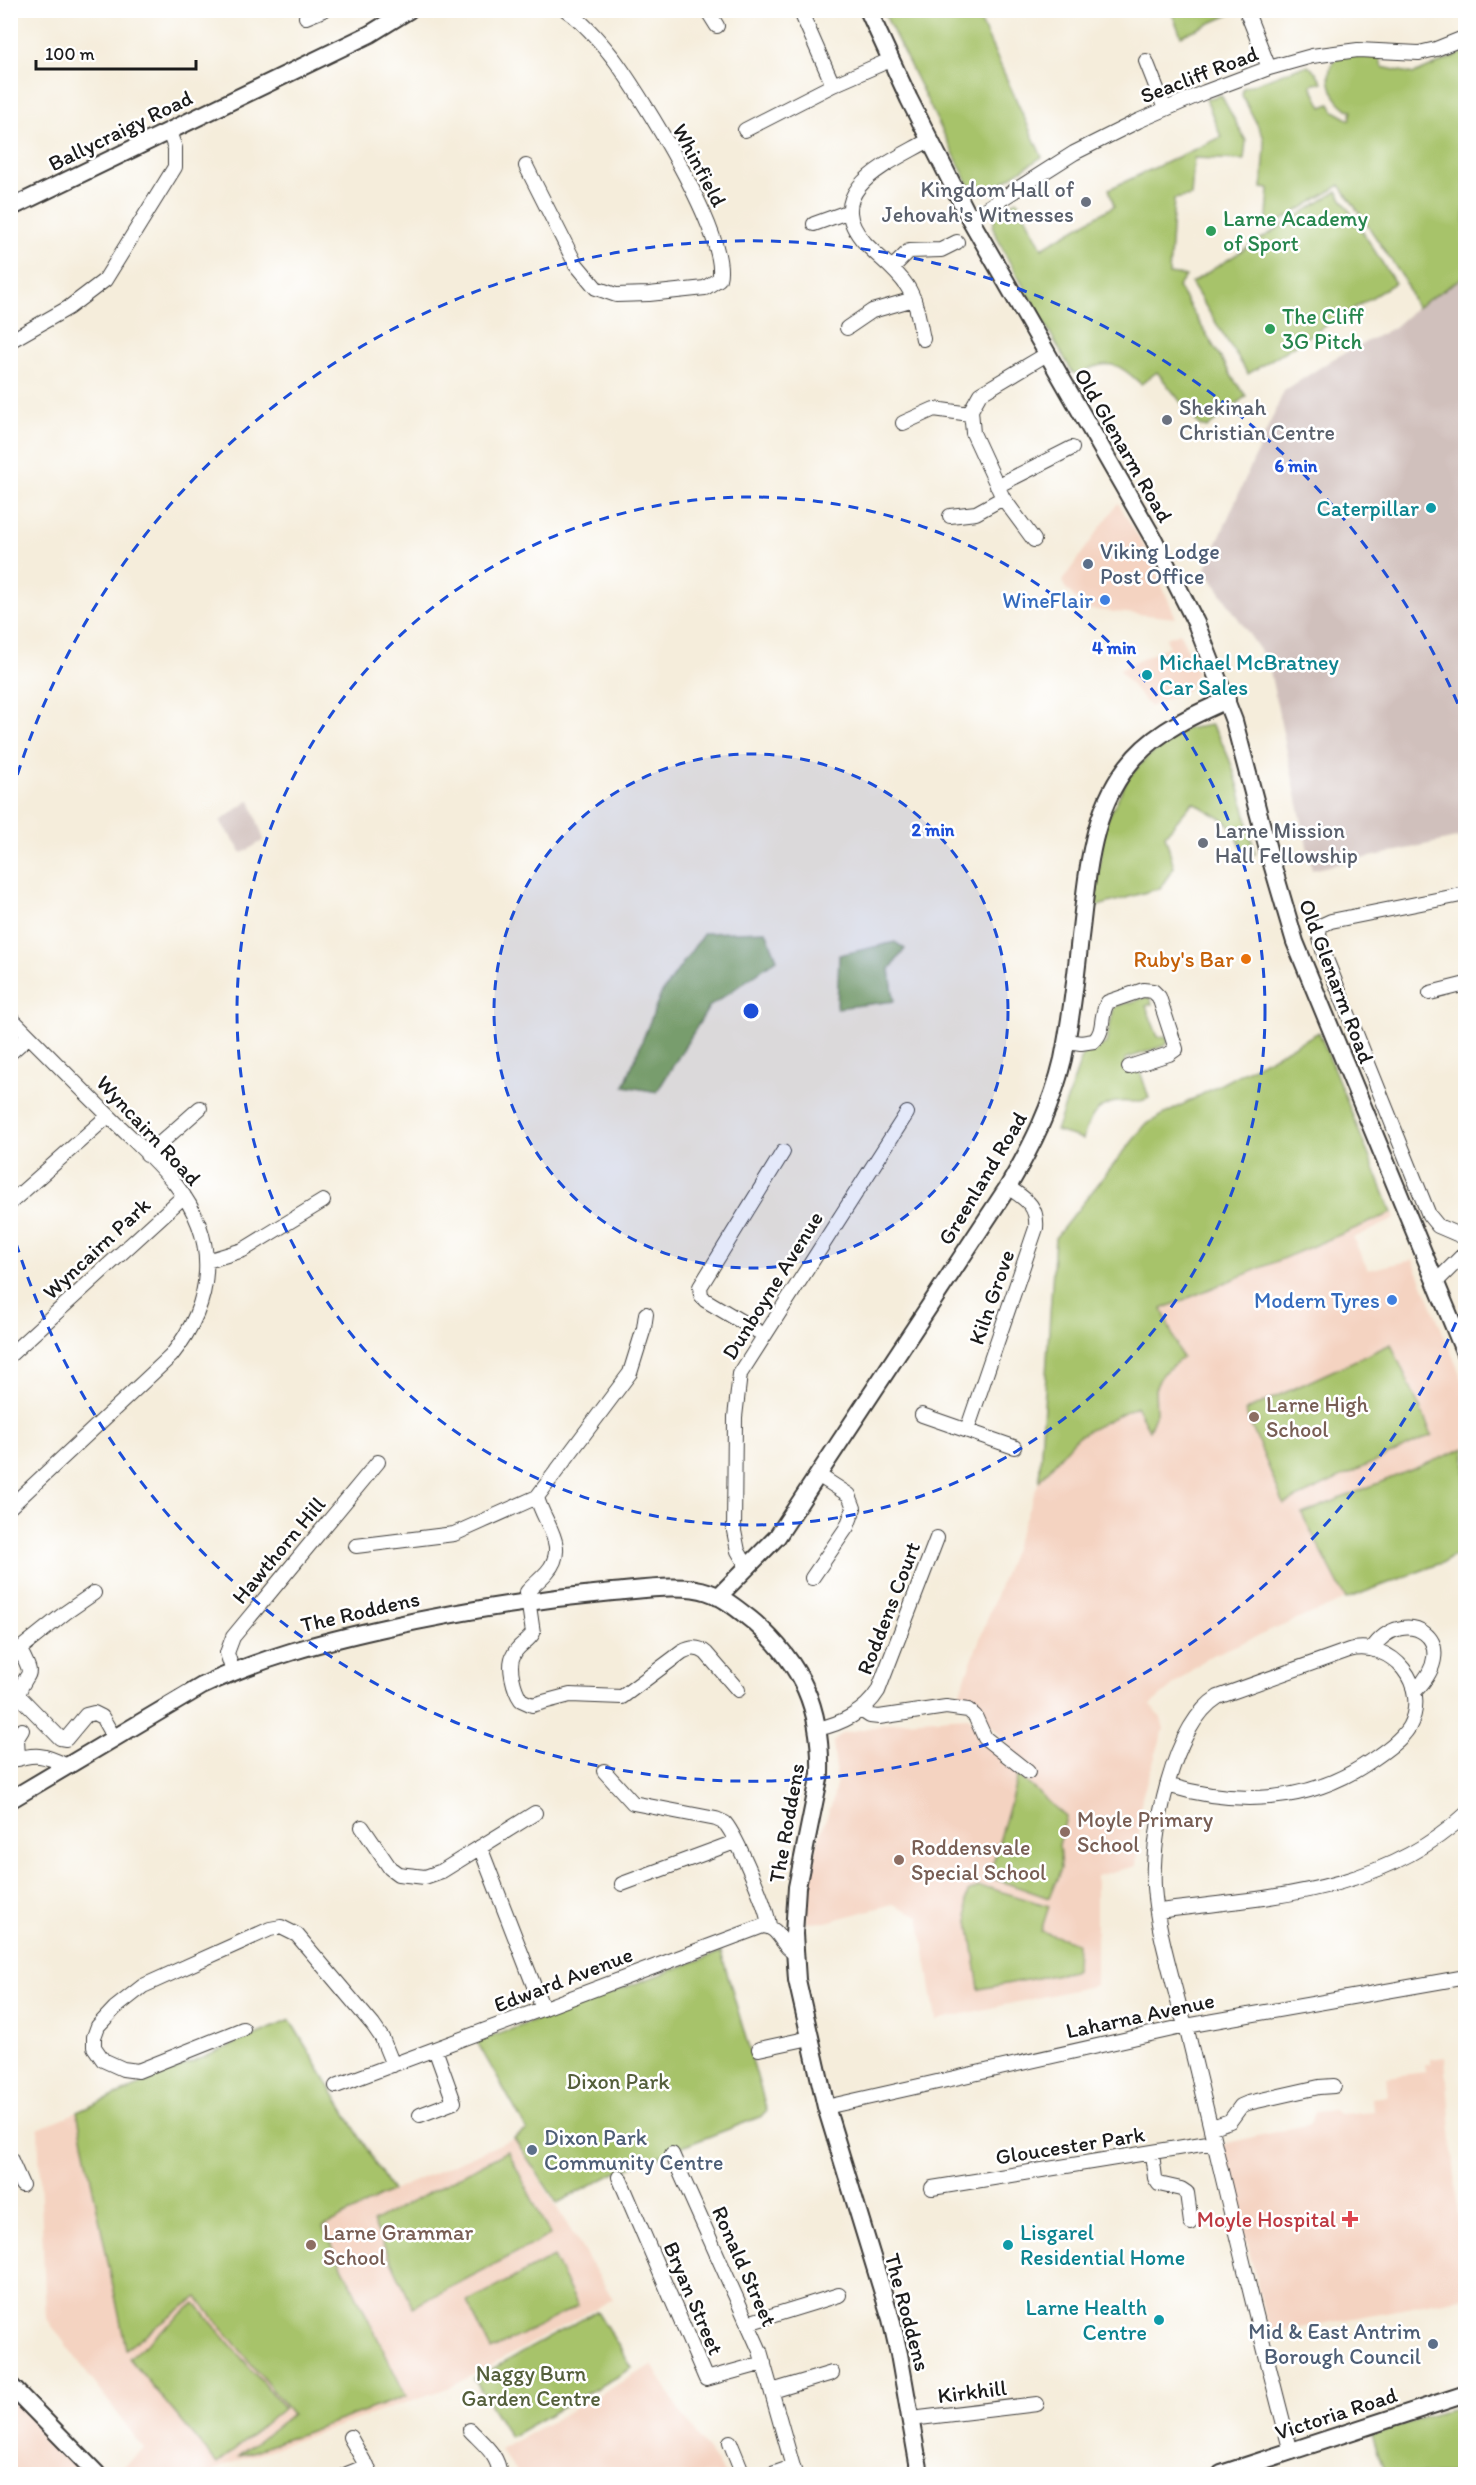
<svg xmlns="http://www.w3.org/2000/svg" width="1476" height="2485" font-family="Itim,sans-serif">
<rect width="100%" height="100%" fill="#fff"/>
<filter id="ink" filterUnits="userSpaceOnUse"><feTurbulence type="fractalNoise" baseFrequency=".0167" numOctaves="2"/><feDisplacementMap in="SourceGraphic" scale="12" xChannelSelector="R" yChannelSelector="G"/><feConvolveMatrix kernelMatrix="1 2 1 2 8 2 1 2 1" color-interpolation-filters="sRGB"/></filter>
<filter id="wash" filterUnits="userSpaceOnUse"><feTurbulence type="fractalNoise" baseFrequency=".008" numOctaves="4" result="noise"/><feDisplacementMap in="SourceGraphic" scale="24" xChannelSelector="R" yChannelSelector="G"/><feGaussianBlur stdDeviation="1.35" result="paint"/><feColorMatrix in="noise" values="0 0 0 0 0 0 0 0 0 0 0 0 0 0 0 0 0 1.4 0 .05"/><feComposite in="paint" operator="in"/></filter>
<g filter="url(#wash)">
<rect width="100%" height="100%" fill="#f5eddb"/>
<!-- built -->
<path fill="#f4d3c1" d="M1118 503 1148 553 1176 618 1086 609 1066 589 1062 581Z
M1180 633 1197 672 1189 689 1150 707 1119 670 1169 646 1166 638Z
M1319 1032 1395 1219 1353 1238 1368 1270 1413 1260 1465 1386V1448L1302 1513 1346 1599 1206 1658 1150 1705 1161 1718 1164 1729 1142 1797 1136 1866 1096 1876V1985L936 2020 919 1916 893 1904 826 1922 806 1923 809 1881 818 1840 832 1803 837 1781 833 1742 843 1733 903 1721 968 1717 1007 1762 1010 1747 973 1704 958 1697 1039 1481 1055 1238 1146 1124Z
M290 2020 392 2191 514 2138 613 2299 453 2386 223 2466 210 2474H114L144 2449 46 2318 38 2129Z
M1445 2057 1465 2297 1269 2334 1223 2144 1310 2124 1315 2112 1333 2110 1340 2114 1373 2111 1372 2098 1388 2096 1386 2077 1426 2072 1425 2065 1430 2064V2059Z
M652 2365 679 2410 725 2474H518L500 2450Z
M11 2395 90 2474H11Z"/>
<!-- industrial -->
<path fill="#d0c0bc" d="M1465 276V836L1312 870 1268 662 1205 570 1284 391 1333 359 1393 328 1416 308Z
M250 800 264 840 242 853 220 821Z"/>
<!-- green -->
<path fill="#a7c36a" stroke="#627043" stroke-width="1.5" d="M887 11H976L1042 157 984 194 973 193 885 15Z
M1171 11H1228L1229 15 1181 36Z
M1465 52V276L1416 308 1404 279 1340 185 1266 230 1269 189 1262 188 1265 147 1263 136 1242 95 1243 88 1297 68 1308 66 1316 72 1322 82 1311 85 1322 107 1330 104 1334 111 1350 120 1352 111C1330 104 1317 61 1346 54 1355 52 1369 55 1379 55L1382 67 1414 74Z
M1221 95 1246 141 1244 160 1194 158 1191 196 1174 199 1169 274 1186 276 1178 287 1234 380 1246 396 1207 428 1200 426 1157 372 1141 384C1123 368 1115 359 1091 368 1085 371 1080 374 1073 373L1005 254 993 228 995 215 1017 200 1042 248 1114 206 1109 189 1221 137 1206 99Z
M1337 191 1395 283 1248 374 1191 283Z
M1211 725C1236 758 1245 814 1255 854L1245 852 1227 822 1193 802 1165 835 1174 867 1160 888 1095 907 1104 826 1128 778 1145 759 1185 729Z
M1147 997 1150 998 1152 1004 1146 1006 1158 1037 1166 1036 1168 1042 1166 1045 1125 1059 1129 1073 1140 1071 1149 1098C1133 1105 1130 1100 1116 1102 1095 1105 1088 1121 1083 1139L1056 1131 1083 1054 1094 1052 1106 1043 1114 1007Z
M1319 1032 1392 1213 1162 1309 1182 1358 1162 1374 1155 1389 1156 1413 1149 1430 1136 1406 1078 1436 1039 1481 1055 1238 1146 1124Z
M1391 1344 1432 1435 1284 1504 1245 1411Z
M1465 1448V1550L1444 1562 1346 1599 1302 1514Z
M1018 1775 1066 1817 1059 1845 1061 1869 1049 1898 989 1877Z
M978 1887 989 1888 1049 1906 1041 1931 1077 1943 1076 1967 1074 1971 979 1989 966 1900 968 1892Z
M721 1952 767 2111 762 2116 615 2173 557 2203 514 2138 527 2130 477 2042Z
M290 2020 392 2191 323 2227 406 2396 238 2457 292 2414 197 2297 126 2349 77 2112Z
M508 2151 550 2235 413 2307 373 2222Z
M553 2257 578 2306 491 2350 467 2302Z
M195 2303 284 2408 217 2464 129 2358Z
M597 2311 632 2368 510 2437 474 2379Z
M1465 2404V2474H1385L1372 2435Z"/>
<!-- forest -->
<path fill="#85a95e" stroke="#50623d" stroke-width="1.5" d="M766 931 777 959 709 1007 657 1092 624 1086 661 994 704 933Z
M895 942 905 949 890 969 894 1001 837 1008 839 955Z"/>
</g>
<g filter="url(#ink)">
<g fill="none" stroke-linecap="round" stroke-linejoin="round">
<defs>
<path id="minor" d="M707 10 717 26
M800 10 833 85
M1246 10 1269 68
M306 17 323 10
M1146 61 1165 109
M745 130 833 85 890 60
M526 166 575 263 596 288 616 295 649 294 705 288 719 279C731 239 640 94 614 59 600 41 585 23 566 10
M970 219 1074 153 1138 121 1205 92 1269 68 1312 56 1358 50 1419 53 1436 49 1466 37
M814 224 850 211
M892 268 909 251 941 250 957 242
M847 328 872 311 914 299
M923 339C919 321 917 301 907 286 896 269 879 258 865 243 818 190 892 162 929 140
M10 341 68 308 105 280 175 167V148L169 132
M903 423 934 409 970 414
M997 486 1072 448
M950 516 976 513 1003 498
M1034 540 1003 498 973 433 971 410 980 394 1047 354
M1466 894 1331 921 1320 926 1319 934 1324 954 1429 1215 1438 1226 1466 1238
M1430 993 1466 984
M10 1017C44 1051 78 1086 113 1120 134 1141 158 1162 176 1185 220 1241 214 1302 171 1356L10 1507
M1067 1041 1081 1043 1094 1041C1106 1030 1099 1014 1108 1002L1143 990 1153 991 1159 997 1176 1049 1169 1054 1129 1067
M10 1053 29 1036
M147 1155 200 1108
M10 1203 108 1116
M207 1261 243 1250 323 1201
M1436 1282 1466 1252
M764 1335 705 1300 701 1295 700 1287 783 1152
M10 1355 184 1196
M922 1415 1014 1447
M967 1430 1036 1228C1038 1205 1025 1199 1008 1187
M537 1497C543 1523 570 1546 547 1572 541 1579 533 1585 527 1592L533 1633C528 1642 518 1645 514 1654 507 1665 514 1690 521 1700L532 1705 570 1695 622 1697 682 1652C691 1647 699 1647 706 1653L738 1690
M356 1546 454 1534 537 1497 630 1373 644 1328 646 1314
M748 1568 738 1551 734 1531 735 1417 740 1374 907 1113
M812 1578 847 1527 854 1508 849 1495 818 1475
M1372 1649C1404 1602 1466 1640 1415 1691
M20 1650C37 1682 26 1668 18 1695L60 1738 66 1739 86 1715 94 1713 102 1717 114 1738
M10 1657 65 1613 94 1593
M233 1672 227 1653 233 1637 378 1462
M861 1710 870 1716 879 1717 946 1707 968 1710 975 1716 985 1738 1028 1772
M817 1729C841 1724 865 1712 878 1691L937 1538
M18 1759 17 1738 22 1730
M10 1761C35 1753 44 1754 67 1766
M604 1771 633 1803 716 1819 725 1823C736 1836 769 1910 769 1927
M1167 1785C1237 1806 1310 1804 1372 1760 1385 1751 1401 1740 1409 1727 1431 1686 1392 1639 1349 1650L1218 1697C1172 1725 1151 1836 1154 1887 1157 1929 1171 1972 1181 2013L1186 2026C1221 2168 1253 2310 1291 2452
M362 1827 390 1868 398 1874 425 1877 442 1871 535 1813
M480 1847 543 2009
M622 1884 735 1842
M1158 1911C1267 1897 1380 1894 1466 1814
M243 2029 138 2071 123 2069 103 2060 94 2047V2037L98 2026 115 2008 143 1986 270 1929 281 1927 297 1935 373 2025 382 2038 393 2065
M759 2049 810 2038
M336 2086 763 1926C780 1927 781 1947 795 1953
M826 2107 1186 2026 1466 1977
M420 2115 454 2102 435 2049
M1212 2127 1230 2121 1241 2106 1248 2103 1319 2087 1334 2086
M672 2154 760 2351 795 2474
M1152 2154 1155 2178 1159 2184 1181 2189 1187 2193 1191 2223
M10 2158 22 2185
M619 2177 706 2379 764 2363
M932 2188 1214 2142
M748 2323 839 2295
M772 2391 832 2373
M911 2419 1037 2404
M470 2430C481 2442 500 2456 499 2474
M350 2437 371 2474
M730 2442 743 2474
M347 2474 367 2466
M772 2474 792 2467"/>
<path id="tertiary" d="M868 10 909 99 970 219 1153 538 1196 623 1234 721 1270 857 1295 942 1466 1356
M10 208 370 34 409 10
M718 1597 777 1537 1008 1187C1032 1146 1052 1106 1063 1059 1071 1019 1076 978 1080 937 1088 873 1090 807 1135 757 1160 730 1193 715 1227 700
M10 1800 202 1686C261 1658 321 1642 384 1628 460 1611 536 1599 613 1592 639 1590 684 1583 708 1592 725 1598 740 1611 754 1622 802 1664 822 1709 820 1774L797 1887 794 1934 797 1980 826 2107 891 2319 899 2354 920 2474
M10 2385 97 2474
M1221 2474 1466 2394"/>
</defs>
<!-- minor casing -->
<use href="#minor" stroke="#3d3b39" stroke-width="16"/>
<!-- tertiary casing -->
<use href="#tertiary" stroke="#3d3b39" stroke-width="20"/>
<!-- minor -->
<use href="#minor" stroke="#fff" stroke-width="14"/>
<!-- tertiary -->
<use href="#tertiary" stroke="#fff" stroke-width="16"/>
</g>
</g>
<!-- distance rings -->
<circle cx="751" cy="1011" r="257" fill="#1d4ed8" fill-opacity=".12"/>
<g fill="none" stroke="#1d4ed8" stroke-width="3" stroke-dasharray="10 8">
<circle cx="751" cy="1011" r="257"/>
<circle cx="751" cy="1011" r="514"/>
<path d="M1463 1306A771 771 0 0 1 12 1230M12 792A771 771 0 0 1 1463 716"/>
</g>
<!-- markers -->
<g fill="#6b7280" stroke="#fff" stroke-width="2">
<circle cx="1086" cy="202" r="6"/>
<circle cx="1167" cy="420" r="6"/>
<circle cx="1203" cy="843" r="6"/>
</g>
<g fill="#2e9e5b" stroke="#fff" stroke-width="2">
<circle cx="1211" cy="231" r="6"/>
<circle cx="1270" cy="329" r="6"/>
</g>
<g fill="#0f9aa8" stroke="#fff" stroke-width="2">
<circle cx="1431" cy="508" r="6"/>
<circle cx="1147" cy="675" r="6"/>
<circle cx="1008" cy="2245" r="6"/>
<circle cx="1159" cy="2320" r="6"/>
</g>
<g fill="#5c6f8a" stroke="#fff" stroke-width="2">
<circle cx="1088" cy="564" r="6"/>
<circle cx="532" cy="2150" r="6"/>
<circle cx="1433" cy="2344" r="6"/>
</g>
<g fill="#3f7fe0" stroke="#fff" stroke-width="2">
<circle cx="1105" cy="600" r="6"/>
<circle cx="1392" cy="1300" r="6"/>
</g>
<circle fill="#e8710a" stroke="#fff" stroke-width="2" cx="1246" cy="959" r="6"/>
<g fill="#8d6e63" stroke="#fff" stroke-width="2">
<circle cx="1254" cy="1417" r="6"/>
<circle cx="1065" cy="1832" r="6"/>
<circle cx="899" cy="1860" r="6"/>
<circle cx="311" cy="2245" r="6"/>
</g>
<path fill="#e0444e" stroke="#fff" stroke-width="2" d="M1347 2210h6v6h6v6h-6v6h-6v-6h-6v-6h6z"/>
<g text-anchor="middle" stroke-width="5" stroke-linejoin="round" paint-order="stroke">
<!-- street labels -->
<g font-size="22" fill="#1c1c1c" stroke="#fff">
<text transform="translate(1199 74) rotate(-21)" y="8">Seacliff Road</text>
<text transform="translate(120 130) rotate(-26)" y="8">Ballycraigy Road</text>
<text transform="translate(700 165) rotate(62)" y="8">Whinfield</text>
<text transform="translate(1124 445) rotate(60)" y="8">Old Glenarm Road</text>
<text transform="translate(1337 981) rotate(69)" y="8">Old Glenarm Road</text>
<text transform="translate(149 1130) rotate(47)" y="8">Wyncairn Road</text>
<text transform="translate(982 1178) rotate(-59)" y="8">Greenland Road</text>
<text transform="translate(96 1248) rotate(-43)" y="8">Wyncairn Park</text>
<text transform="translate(772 1285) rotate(-58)" y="8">Dunboyne Avenue</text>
<text transform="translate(991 1297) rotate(-71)" y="8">Kiln Grove</text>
<text transform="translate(278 1550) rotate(-50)" y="8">Hawthorn Hill</text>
<text transform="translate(888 1608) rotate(-69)" y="8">Roddens Court</text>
<text transform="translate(360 1611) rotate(-13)" y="8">The Roddens</text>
<text transform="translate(786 1823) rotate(-80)" y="8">The Roddens</text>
<text transform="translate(563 1979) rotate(-21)" y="8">Edward Avenue</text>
<text transform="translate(1140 2015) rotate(-12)" y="8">Laharna Avenue</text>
<text transform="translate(1070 2145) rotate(-9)" y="8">Gloucester Park</text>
<text transform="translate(745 2266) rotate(66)" y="8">Ronald Street</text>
<text transform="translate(694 2298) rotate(67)" y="8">Bryan Street</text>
<text transform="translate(908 2312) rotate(75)" y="8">The Roddens</text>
<text transform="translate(972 2391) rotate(-7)" y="8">Kirkhill</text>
<text transform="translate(1336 2413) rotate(-18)" y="8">Victoria Road</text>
</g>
<!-- worship labels -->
<g font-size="22" fill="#5b616d" stroke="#fff" text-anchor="start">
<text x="1074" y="197" text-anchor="end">Kingdom Hall of<tspan x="1074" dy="25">Jehovah's Witnesses</tspan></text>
<text x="1179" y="415">Shekinah<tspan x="1179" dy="25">Christian Centre</tspan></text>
<text x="1215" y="838">Larne Mission<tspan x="1215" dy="25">Hall Fellowship</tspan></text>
</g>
<!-- leisure labels -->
<g font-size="22" fill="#27864d" stroke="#fff" text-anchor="start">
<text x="1223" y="226">Larne Academy<tspan x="1223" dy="25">of Sport</tspan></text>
<text x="1282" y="324">The Cliff<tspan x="1282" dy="25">3G Pitch</tspan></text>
</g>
<!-- culture labels -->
<g font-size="22" fill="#0d838f" stroke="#fff" text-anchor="end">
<text x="1419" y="516">Caterpillar</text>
<text x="1159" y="670" text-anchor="start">Michael McBratney<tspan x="1159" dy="25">Car Sales</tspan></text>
<text x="1020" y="2240" text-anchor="start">Lisgarel<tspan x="1020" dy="25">Residential Home</tspan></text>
<text x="1147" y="2315">Larne Health<tspan x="1147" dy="25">Centre</tspan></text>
</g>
<!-- service labels -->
<g font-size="22" fill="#4e5e75" stroke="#fff" text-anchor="start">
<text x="1100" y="559">Viking Lodge<tspan x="1100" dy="25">Post Office</tspan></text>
<text x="544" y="2145">Dixon Park<tspan x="544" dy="25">Community Centre</tspan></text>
<text x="1421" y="2339" text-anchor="end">Mid &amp; East Antrim<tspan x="1421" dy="25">Borough Council</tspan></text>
</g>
<!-- shop labels -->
<g font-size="22" fill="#366cbe" stroke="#fff" text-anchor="end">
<text x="1093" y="608">WineFlair</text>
<text x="1380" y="1308">Modern Tyres</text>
</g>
<!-- food labels -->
<g font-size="22" fill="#c56008" stroke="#fff" text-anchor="end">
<text x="1234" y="967">Ruby's Bar</text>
</g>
<!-- education labels -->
<g font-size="22" fill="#785e54" stroke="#fff" text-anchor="start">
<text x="1266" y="1412">Larne High<tspan x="1266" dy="25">School</tspan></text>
<text x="1077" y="1827">Moyle Primary<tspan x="1077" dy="25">School</tspan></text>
<text x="911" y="1855">Roddensvale<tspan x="911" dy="25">Special School</tspan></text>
<text x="323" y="2240">Larne Grammar<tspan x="323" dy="25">School</tspan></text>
</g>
<!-- park labels -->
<g font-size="22" fill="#545f3b" stroke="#fff">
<text x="618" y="2089">Dixon Park</text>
<text x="531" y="2381">Naggy Burn<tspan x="531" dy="25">Garden Centre</tspan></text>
</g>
<!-- health labels -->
<g font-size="22" fill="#be3a42" stroke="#fff" text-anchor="end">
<text x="1336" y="2227">Moyle Hospital</text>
</g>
</g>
<circle cx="751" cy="1011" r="9" fill="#1d4ed8" stroke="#fff" stroke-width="3"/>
<g font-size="18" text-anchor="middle" font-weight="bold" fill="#1d4ed8" stroke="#fff" stroke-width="5" stroke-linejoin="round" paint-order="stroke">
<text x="1296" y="472">6 min</text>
<text x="1114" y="654">4 min</text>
<text x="933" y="836">2 min</text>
</g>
<!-- margin -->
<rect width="1476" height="2485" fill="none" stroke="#fff" stroke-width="36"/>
<!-- scale -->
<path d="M36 60v9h160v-9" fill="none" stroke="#1c1c1c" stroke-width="3"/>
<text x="45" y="60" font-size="18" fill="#1c1c1c" stroke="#ffffff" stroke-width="4.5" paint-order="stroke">100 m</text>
</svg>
